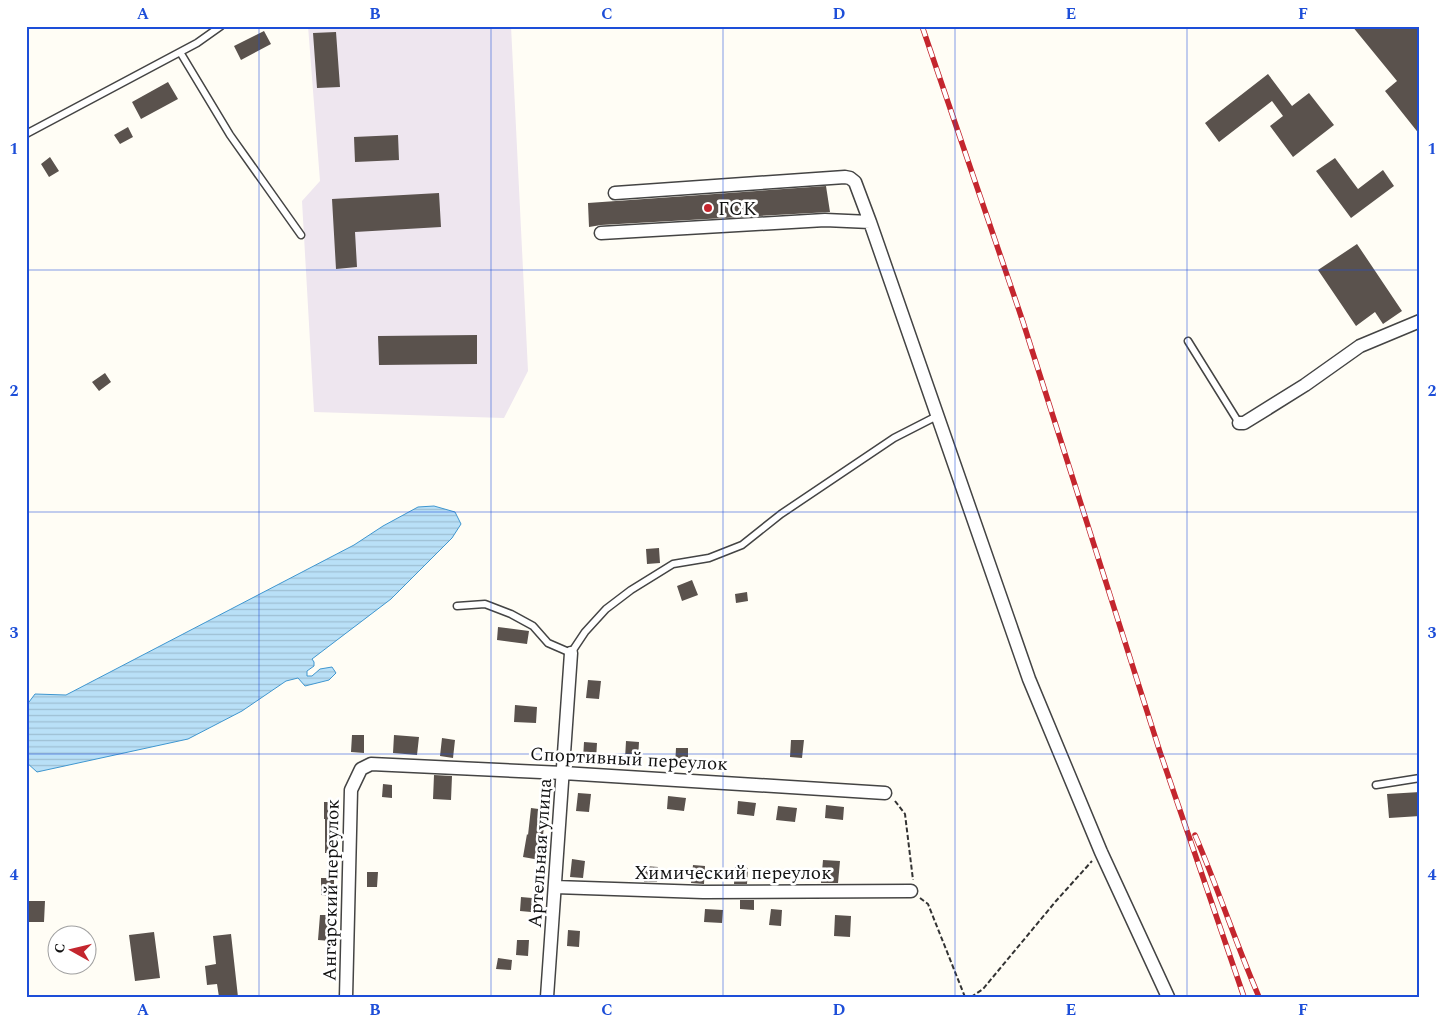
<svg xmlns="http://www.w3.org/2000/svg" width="1446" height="1023" font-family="Spectral,serif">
<defs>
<pattern id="water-rules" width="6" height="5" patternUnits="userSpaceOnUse" patternTransform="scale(1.25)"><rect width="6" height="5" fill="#b9e0f7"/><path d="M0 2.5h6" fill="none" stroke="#9ebfd3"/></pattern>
</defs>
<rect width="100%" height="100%" fill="#fffdf5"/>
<!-- industrial -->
<path fill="#eee6ef" d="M308 26H511L528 371 504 418 314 412 302 201 320 181Z"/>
<!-- water -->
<path fill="url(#water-rules)" stroke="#3f96cf" d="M434 506 455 512 461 524 452 538 391 599 312 659 314 662V666L307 671V676H312L320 669 332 667 336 673 329 680 305 686 298 678 286 681 242 711 188 739 37 772 26 762V706L35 694 66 695 354 545 383 526 418 507Z"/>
<!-- building -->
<path fill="#5a524d" d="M1352 26H1420V135L1385 91 1397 81Z
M264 31 271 44 241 60 234 46Z
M336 32 340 87 317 88 313 33Z
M1268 74 1292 106 1309 93 1334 125 1293 157 1270 126 1283 116 1272 101 1219 142 1205 123Z
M168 82 178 99 141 119 132 102Z
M128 127 133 137 120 144 114 135Z
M398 135 399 160 355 162 354 137Z
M50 157 59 171 49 177 41 164Z
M1335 158 1358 189 1383 170 1394 186 1351 218 1316 171Z
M826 186 830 212 601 225 589 227 588 203Z
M439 193 441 227 355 232 357 267 336 269 332 199Z
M1357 244 1402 311 1383 324 1375 312 1356 326 1318 270Z
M477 335V364L379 365 378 336Z
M105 373 111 382 99 391 92 382Z
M659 548 660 563 647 564 646 549Z
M692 580 698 595 682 601 677 586Z
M747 592 748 601 736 603 735 594Z
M498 627 529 631 527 644 497 640Z
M588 680 601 681 599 699 586 698Z
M515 705 537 707 536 723 514 722Z
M352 735H364V753L351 752Z
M394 735 419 737 417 755 393 753Z
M442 738 455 740 453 758 440 756Z
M791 740H804L802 758 790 757Z
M626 741 639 742 638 759H625Z
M584 742 597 743 596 760 583 759Z
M676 748H688V766H675Z
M434 775 452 776 451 800 433 799Z
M383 784 392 785V798L382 797Z
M1420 792V816L1389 818 1387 794Z
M578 793 591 794 589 812 576 811Z
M668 796 686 798 684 811 667 809Z
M738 801 756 803 754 816 737 814Z
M324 802H337L336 835H338V853H325V819H324Z
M826 805 844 807 843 820 825 818Z
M778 806 797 808 795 822 776 820Z
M531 808 546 810 540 860 523 857 527 834 528 835Z
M572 859 585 861 583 878 570 877Z
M823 860 840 861 838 883H821Z
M693 865 705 866 704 884 691 883Z
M645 866 658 867 657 882H644Z
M735 867 748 868 747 884H734Z
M367 872H378L377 887H367Z
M321 878H334V896L321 895Z
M521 897 532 898 531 912 520 911Z
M740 900H754V910L740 909Z
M26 901H45L44 922H26Z
M705 909 723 910 722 923 704 922Z
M771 909 782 910 781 926 769 925Z
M320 915H332L331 941 318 940Z
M835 915 851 916 850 937 834 936Z
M568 930 580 931 579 947 567 946Z
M154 932 160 978 135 981 129 935Z
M231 934 238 997H219L217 984 207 985 205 966 216 964 213 936Z
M517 940H529L528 956 516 955Z
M498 958 512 960 511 970 496 969Z"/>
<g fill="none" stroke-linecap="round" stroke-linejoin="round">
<defs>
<path id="service" d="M180 52 230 135 301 235
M26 134 197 43 221 26
M1188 341 1239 423
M457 606 485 604 511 614 533 626 548 643 571 653 585 632 606 609 631 590 673 564 709 558 742 545 781 514 894 438 937 416
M1376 785 1420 778"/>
<path id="minor" d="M615 193 845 177 850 178 855 182 870 222
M601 233 825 220 870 222 1029 679 1101 852 1168 997
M1239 423H1244L1305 385 1360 346 1420 321
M555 887 703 892 911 891
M346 997 351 790 361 769 371 764 563 773 885 793
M547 997 571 653"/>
</defs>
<!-- service casing -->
<use href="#service" stroke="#444" stroke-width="9"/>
<!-- minor casing -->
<use href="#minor" stroke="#444" stroke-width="15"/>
<!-- path -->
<path stroke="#333" stroke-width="2" stroke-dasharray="5 2.5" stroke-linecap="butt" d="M895 801 905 814 913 880
M920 898 928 904 965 997
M971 997 983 989 1056 901 1092 861"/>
<!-- service -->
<use href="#service" stroke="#fff" stroke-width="6"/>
<!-- minor -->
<use href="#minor" stroke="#fff" stroke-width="12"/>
<defs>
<path id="rail" d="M922 26 1023 322 1160 752 1244 997
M1195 835C1218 888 1236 944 1259 997"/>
</defs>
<!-- rail casing -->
<use href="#rail" stroke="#c4262e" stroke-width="5.5"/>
<!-- rail -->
<use href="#rail" stroke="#fff" stroke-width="4" stroke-dasharray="11" stroke-linecap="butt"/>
</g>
<!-- grid -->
<path fill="none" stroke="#1d4ed8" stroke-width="1" stroke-opacity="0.55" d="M259 26V997M491 26V997M723 26V997M955 26V997M1187 26V997M26 270H1420M26 512H1420M26 754H1420"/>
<!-- markers -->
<circle fill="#c4262e" stroke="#fff" stroke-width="2" cx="708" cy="208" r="5"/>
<g text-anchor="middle" stroke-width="5" stroke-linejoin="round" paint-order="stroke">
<!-- poi labels -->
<g font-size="19" fill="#111" stroke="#fff" text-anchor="start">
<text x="718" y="215">ГСК</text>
</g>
<!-- street labels -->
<g font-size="19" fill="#111" stroke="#fff">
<text transform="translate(629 758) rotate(3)" y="7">Спортивный переулок</text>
<text transform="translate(539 853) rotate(-86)" y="7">Артельная улица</text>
<text x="733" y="879">Химический переулок</text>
<text transform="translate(330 890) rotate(-89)" y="7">Ангарский переулок</text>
</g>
</g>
<!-- border -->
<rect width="1446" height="1023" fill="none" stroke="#ffffff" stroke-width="55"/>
<!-- north arrow -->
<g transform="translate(72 950) rotate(278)"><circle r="24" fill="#ffffff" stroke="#a0a0a0"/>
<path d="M0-4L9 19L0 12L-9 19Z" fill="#c4262e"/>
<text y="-8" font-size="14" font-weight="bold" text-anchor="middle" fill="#111111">С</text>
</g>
<rect x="28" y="28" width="1390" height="968" fill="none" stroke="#1d4ed8" stroke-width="2"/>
<g font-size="16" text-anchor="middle" font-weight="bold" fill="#1d4ed8">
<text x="143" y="19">A</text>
<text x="375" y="19">B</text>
<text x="607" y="19">C</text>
<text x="839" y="19">D</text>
<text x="1071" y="19">E</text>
<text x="1303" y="19">F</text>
<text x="14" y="154">1</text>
<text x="1432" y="154">1</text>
<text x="14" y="396">2</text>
<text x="1432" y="396">2</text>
<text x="14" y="638">3</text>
<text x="1432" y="638">3</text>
<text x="14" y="880">4</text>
<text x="1432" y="880">4</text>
<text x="143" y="1015">A</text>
<text x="375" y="1015">B</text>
<text x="607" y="1015">C</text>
<text x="839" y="1015">D</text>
<text x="1071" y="1015">E</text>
<text x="1303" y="1015">F</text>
</g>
</svg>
